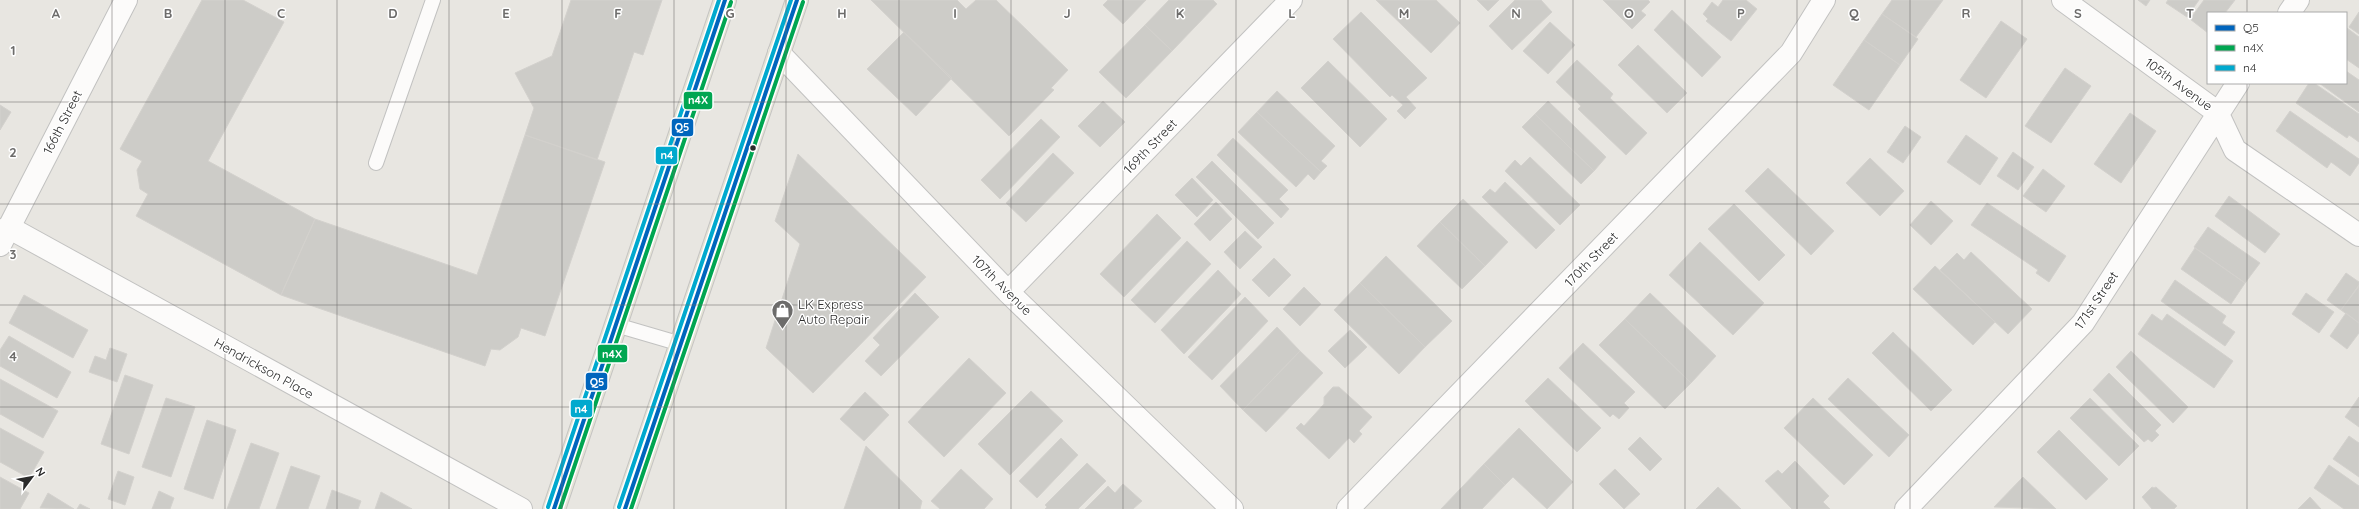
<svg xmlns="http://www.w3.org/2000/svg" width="2359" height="509" font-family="Quicksand,sans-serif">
<rect width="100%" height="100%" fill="#e8e6e1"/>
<!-- building -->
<path fill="#cdccc8" stroke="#d3d1cd" d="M202 0H243L284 22 208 161 315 219 281 295 136 216 148 194 140 189 137 170 142 161 120 149Z
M571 0H662L643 55 634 52 597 160 525 135 534 108 515 73 552 56Z
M871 0H957L966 9 976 0H996L1068 70 1051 88 1054 90 1009 136Z
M1108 0H1146L1123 24 1103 5Z
M1169 0H1213L1217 4 1172 51 1145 25Z
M1376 0H1436L1460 23 1431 53Z
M1477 0H1499L1488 11Z
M1515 0H1541L1552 12 1512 50 1489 26Z
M1603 0H1648L1650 2 1641 11 1646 15 1632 29Z
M1723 0H1746L1757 9 1731 41 1706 21 1708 19 1703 14 1712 2 1718 7Z
M1892 0H1943L1916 37 1882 14Z
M2138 0H2150L2146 6Z
M2168 0H2199L2187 17 2166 3Z
M2204 0H2235L2225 13H2208V33L2190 19Z
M1672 10 1721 57 1702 77 1654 30Z
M1361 12 1427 78 1406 97 1416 108 1405 119 1397 111 1403 105 1392 95 1390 97 1333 39Z
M2359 12V34L2349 27Z
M1882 14 1918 39 1900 65 1864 40Z
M2001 21 2027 39 1986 98 1960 80Z
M1550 22 1575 45 1548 74 1523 51Z
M1145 25 1172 51 1126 98 1099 72Z
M2347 28 2359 37V68L2346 59Z
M904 32 952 78 916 116 867 69Z
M1864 40 1900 65 1869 110 1833 85Z
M1638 45 1687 93 1667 113 1618 65Z
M1577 60 1613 94 1610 98 1647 133 1626 155 1578 109 1581 106 1556 82Z
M1328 61 1387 119 1360 147 1301 88Z
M2065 68 2091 86 2051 143 2025 126Z
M2346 71 2359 80V112L2319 83H2346Z
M2309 83H2314L2359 114V142L2349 135 2347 138 2296 103Z
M1277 91 1335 146 1321 161 1327 166 1321 172 1257 112Z
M1103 101 1125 122 1100 147 1078 126Z
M1548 101 1606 157 1594 171 1535 114Z
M0 105 11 112 0 130Z
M2290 111 2359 159V163L2350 176 2331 162 2327 168 2276 131Z
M1257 112 1321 172 1314 180 1308 174 1296 187 1238 132Z
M2130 113 2156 131 2121 183 2094 164Z
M1535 114 1594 171 1581 184 1522 127Z
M1041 119 1060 137 1000 199 981 180Z
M1905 126 1921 137 1903 163 1887 152Z
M525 135 605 162 545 336 521 328 518 337 500 350 491 349 485 366 281 295 315 219 477 275Z
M1966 135 1998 158 1980 185 1947 162Z
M1233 138 1288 190 1279 199 1289 209 1281 218 1217 155Z
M2013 152 2034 167 2018 190 1997 176Z
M1053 153 1074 173 1026 222 1006 203Z
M798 154 926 277 813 393 766 348 800 244 775 221Z
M1530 157 1580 205 1560 225 1505 171 1515 160 1521 166Z
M1870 158 1904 191 1880 216 1846 183Z
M1212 161 1274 223 1258 239 1196 177Z
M1768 168 1834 231 1811 255 1745 191Z
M2043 169 2065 186 2046 212 2023 196Z
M1192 178 1213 200 1197 217 1175 195Z
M1505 182 1555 230 1536 249 1482 197 1490 189 1495 193Z
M2229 196 2280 234 2265 253 2215 216Z
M1463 199 1508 242 1485 266 1440 222Z
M1931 201 1953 221 1931 245 1910 225Z
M1216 202 1232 219 1210 241 1194 224Z
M1987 203 2066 256 2049 282 2036 273 2038 270 1971 225Z
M1734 204 1785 255 1759 281 1708 229Z
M1157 214 1181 238 1124 297 1100 274Z
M1440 222 1485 266 1462 289 1417 246Z
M2208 227 2260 263 2245 283 2194 247Z
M1245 231 1262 247 1240 269 1224 252Z
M1187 241 1211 264 1155 323 1131 300Z
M1700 242 1764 303 1733 335 1669 275Z
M2195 248 2245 283 2231 304 2181 269Z
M1971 252 2032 309 2008 334 1940 270 1957 253 1964 260Z
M1386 256 1452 321 1425 347 1360 283Z
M1274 258 1291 275 1269 297 1252 280Z
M1935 266 1995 322 1973 345 1913 289Z
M1218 270 1241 294 1184 354 1161 330Z
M2346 273 2359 282V285L2341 310 2327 300Z
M2175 280 2226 316 2222 323 2235 332 2225 346 2161 301Z
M1360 283 1425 347 1399 374 1334 310Z
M2359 286V323L2341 310Z
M1304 287 1321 304 1300 326 1283 309Z
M915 293 939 317 881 376 865 361 880 345 873 338Z
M1650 293 1716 356 1691 383 1625 319Z
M2306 293 2334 312 2319 333 2292 314Z
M24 295 88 330 73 358 9 323Z
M1245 297 1268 321 1212 380 1188 357Z
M2346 313 2359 323V333L2347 349 2330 336Z
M2152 314 2162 321 2167 314 2233 361 2214 388 2138 334Z
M1625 319 1691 383 1665 409 1599 345Z
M1277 327 1300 351 1243 410 1220 386Z
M1350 330 1367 347 1345 368 1328 351Z
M1893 332 1952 390 1931 411 1872 353Z
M9 336 71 372 57 398 0 366V350Z
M1583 343 1635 392 1624 403 1629 408 1619 419 1613 414 1610 417 1559 368Z
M110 348 127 354 117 382 89 372 95 356 106 360Z
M1300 351 1323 373 1266 432 1243 410Z
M2131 351 2188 407 2173 423 2116 367Z
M969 358 1006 393 944 457 908 422Z
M2109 373 2161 425 2155 431 2159 435 2152 442 2148 439 2144 442 2093 390Z
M125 375 153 385 129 454 101 444Z
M1548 378 1601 428 1577 452 1525 401Z
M1848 378 1909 435 1889 457 1828 399Z
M0 379 58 411 43 438 0 414Z
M1333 387H1339L1372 417 1359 431 1362 434 1354 443 1349 438 1329 459 1296 428 1301 423 1304 426 1324 404V397Z
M1031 391 1063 421 1010 475 978 444Z
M865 392 889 415 864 441 840 419Z
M2359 397V427L2345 417Z
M166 398 195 407 171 477 142 467Z
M1813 398 1873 455 1844 485 1784 428Z
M2090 398 2139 446 2119 466 2070 418Z
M207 420 236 430 213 499 184 489Z
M0 428 44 452 29 478 0 462Z
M1519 428 1573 482 1547 509 1513 477 1505 485 1484 464Z
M2059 430 2108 479 2086 500 2037 452Z
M2349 436 2359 443V477L2333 459Z
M1640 437 1662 459 1650 471 1628 449Z
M1061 438 1078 455 1037 498 1019 481Z
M251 443 279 453 259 509H227Z
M866 446 922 501 920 509H844Z
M1795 461 1829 496 1823 502 1830 509H1792L1765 481 1778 470 1782 474Z
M1087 463 1106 481 1078 509H1045L1047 507 1045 505Z
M1484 464 1505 485 1482 509H1441Z
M2329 465 2359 486V509H2344L2314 488Z
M291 466 320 476 308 509H276Z
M961 469 993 499 984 509H940L931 501Z
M1615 469 1640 494 1624 509 1599 484Z
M118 471 134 477 125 505 108 499Z
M0 477 29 493 20 509H0Z
M2023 477 2056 509 1994 507Z
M1123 484 1142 501 1133 509H1085L1108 486 1115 493Z
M1718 487 1741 509H1696Z
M2152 487 2154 488 2156 487 2177 506 2174 509H2152L2142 497Z
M332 490 361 501 358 509H326Z
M159 491 174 498 170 509H152Z
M381 492 412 509H375Z
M48 493 74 509 40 508Z
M2310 497 2321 509H2298Z
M80 504 90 509H77Z"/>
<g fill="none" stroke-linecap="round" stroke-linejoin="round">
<defs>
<path id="lane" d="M376 163 433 0
M616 325 681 344"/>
<path id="street" d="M2063 0 2217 112 2235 150 2359 235
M2289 13 2298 0
M779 53 1008 292 1232 509
M8 227 521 509
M0 245 126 0
M1008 292 1291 0
M1348 509 1791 53 1824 0
M1906 509 2083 323 2238 83"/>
<path id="primary" d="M554 509 725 0
M625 509 797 0"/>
</defs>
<!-- lane casing -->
<use href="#lane" stroke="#c2c2c1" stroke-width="16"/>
<!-- street casing -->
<use href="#street" stroke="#c2c2c1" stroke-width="24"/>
<!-- primary casing -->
<use href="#primary" stroke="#c5c4c2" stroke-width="24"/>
<!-- lane -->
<use href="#lane" stroke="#fcfbfa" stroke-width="14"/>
<!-- street -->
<use href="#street" stroke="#fcfbfa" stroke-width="22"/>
<!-- primary -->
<use href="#primary" stroke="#e5e3d6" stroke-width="22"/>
<defs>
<path id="bus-1" d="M554 509 725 0
M625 509 797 0"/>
<path id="bus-2" d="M560 509 731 2
M631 509 803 2"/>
<path id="bus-3" d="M548 507 719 0
M619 507 791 0"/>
</defs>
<!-- bus-1 casing -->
<use href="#bus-1" stroke="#fff" stroke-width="7"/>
<!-- bus-2 casing -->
<use href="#bus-2" stroke="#fff" stroke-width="7"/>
<!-- bus-3 casing -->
<use href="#bus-3" stroke="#fff" stroke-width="7"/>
<!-- bus-1 -->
<use href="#bus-1" stroke="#0065bd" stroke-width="4"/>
<!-- bus-2 -->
<use href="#bus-2" stroke="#00a651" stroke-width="4"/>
<!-- bus-3 -->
<use href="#bus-3" stroke="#00a9ce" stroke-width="4"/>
</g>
<!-- grid -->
<path fill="none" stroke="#6d6c6b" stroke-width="1" stroke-opacity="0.55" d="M112 0V509M225 0V509M337 0V509M449 0V509M562 0V509M674 0V509M786 0V509M899 0V509M1011 0V509M1123 0V509M1236 0V509M1348 0V509M1460 0V509M1573 0V509M1685 0V509M1797 0V509M1910 0V509M2022 0V509M2134 0V509M2247 0V13M2247 83V509M0 102H2359M0 204H2359M0 305H2359M0 407H2359"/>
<!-- icons -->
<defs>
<symbol id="shop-pin" viewBox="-11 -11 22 30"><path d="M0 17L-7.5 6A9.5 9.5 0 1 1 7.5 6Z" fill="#6d6c6b" stroke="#fff"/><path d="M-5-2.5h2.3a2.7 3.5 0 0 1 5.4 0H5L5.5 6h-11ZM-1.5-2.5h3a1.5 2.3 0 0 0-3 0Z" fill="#fff"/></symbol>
</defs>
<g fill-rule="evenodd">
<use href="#shop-pin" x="770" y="298" width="25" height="34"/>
</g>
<!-- markers -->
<circle fill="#2b2b2b" stroke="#fff" stroke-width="1.5" cx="753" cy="148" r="3.5"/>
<g text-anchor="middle" stroke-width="3" stroke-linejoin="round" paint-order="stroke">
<!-- street labels -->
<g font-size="13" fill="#2b2b2b" stroke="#fff">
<text transform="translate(2179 84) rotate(36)" y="5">105th Avenue</text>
<text transform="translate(62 122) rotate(-63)" y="5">166th Street</text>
<text transform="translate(1150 146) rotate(-46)" y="5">169th Street</text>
<text transform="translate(1591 259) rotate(-46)" y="5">170th Street</text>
<text transform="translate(1002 285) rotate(45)" y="5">107th Avenue</text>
<text transform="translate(2096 300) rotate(-56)" y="5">171st Street</text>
<text transform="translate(264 368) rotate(29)" y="5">Hendrickson Place</text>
</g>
<!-- poi labels -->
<g font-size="13" fill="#2b2b2b" stroke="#fff" text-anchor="start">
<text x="798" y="309">LK Express<tspan x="798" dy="15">Auto Repair</tspan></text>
</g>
</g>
<g font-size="13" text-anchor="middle" font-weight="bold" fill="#6d6c6b" stroke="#fff" stroke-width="3" stroke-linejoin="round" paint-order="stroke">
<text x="56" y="18">A</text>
<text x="168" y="18">B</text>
<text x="281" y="18">C</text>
<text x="393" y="18">D</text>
<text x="506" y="18">E</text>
<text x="618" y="18">F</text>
<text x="730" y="18">G</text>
<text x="842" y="18">H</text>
<text x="955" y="18">I</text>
<text x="1067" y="18">J</text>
<text x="1180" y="18">K</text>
<text x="1292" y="18">L</text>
<text x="1404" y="18">M</text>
<text x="1516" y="18">N</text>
<text x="1629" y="18">O</text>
<text x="1741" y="18">P</text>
<text x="1854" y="18">Q</text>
<text x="1966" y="18">R</text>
<text x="2078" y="18">S</text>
<text x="2190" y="18">T</text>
<text x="13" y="55">1</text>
<text x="13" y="157">2</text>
<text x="13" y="259">3</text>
<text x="13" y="361">4</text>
</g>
<g stroke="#fff" stroke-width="1.5">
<rect x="683" y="91" width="30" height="19" rx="4" fill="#00a651"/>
<rect x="671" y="118" width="23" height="19" rx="4" fill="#0065bd"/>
<rect x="655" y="146" width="23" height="19" rx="4" fill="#00a9ce"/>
<rect x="597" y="344" width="31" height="19" rx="4" fill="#00a651"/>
<rect x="585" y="372" width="23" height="19" rx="4" fill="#0065bd"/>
<rect x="570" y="399" width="23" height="19" rx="4" fill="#00a9ce"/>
</g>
<g font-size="11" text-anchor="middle" font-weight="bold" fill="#fff">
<text x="698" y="104">n4X</text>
<text x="682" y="131">Q5</text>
<text x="667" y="159">n4</text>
<text x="612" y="358">n4X</text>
<text x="597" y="386">Q5</text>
<text x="581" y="413">n4</text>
</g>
<!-- legend -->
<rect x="2207" y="12" width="140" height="72" fill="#ffffff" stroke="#aaaaaa"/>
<rect x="2215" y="25" width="20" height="6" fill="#0065bd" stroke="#aaaaaa"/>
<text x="2243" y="32" font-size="12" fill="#2b2b2b">Q5</text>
<rect x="2215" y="45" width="20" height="6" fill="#00a651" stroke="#aaaaaa"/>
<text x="2243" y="52" font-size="12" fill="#2b2b2b">n4X</text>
<rect x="2215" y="65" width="20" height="6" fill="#00a9ce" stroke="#aaaaaa"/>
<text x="2243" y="72" font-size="12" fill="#2b2b2b">n4</text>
<!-- north arrow -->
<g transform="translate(32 477) rotate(58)" stroke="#ffffff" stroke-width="3" paint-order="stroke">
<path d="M0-3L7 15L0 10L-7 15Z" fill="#2b2b2b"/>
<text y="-6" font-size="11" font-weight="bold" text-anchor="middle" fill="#2b2b2b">N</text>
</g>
</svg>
